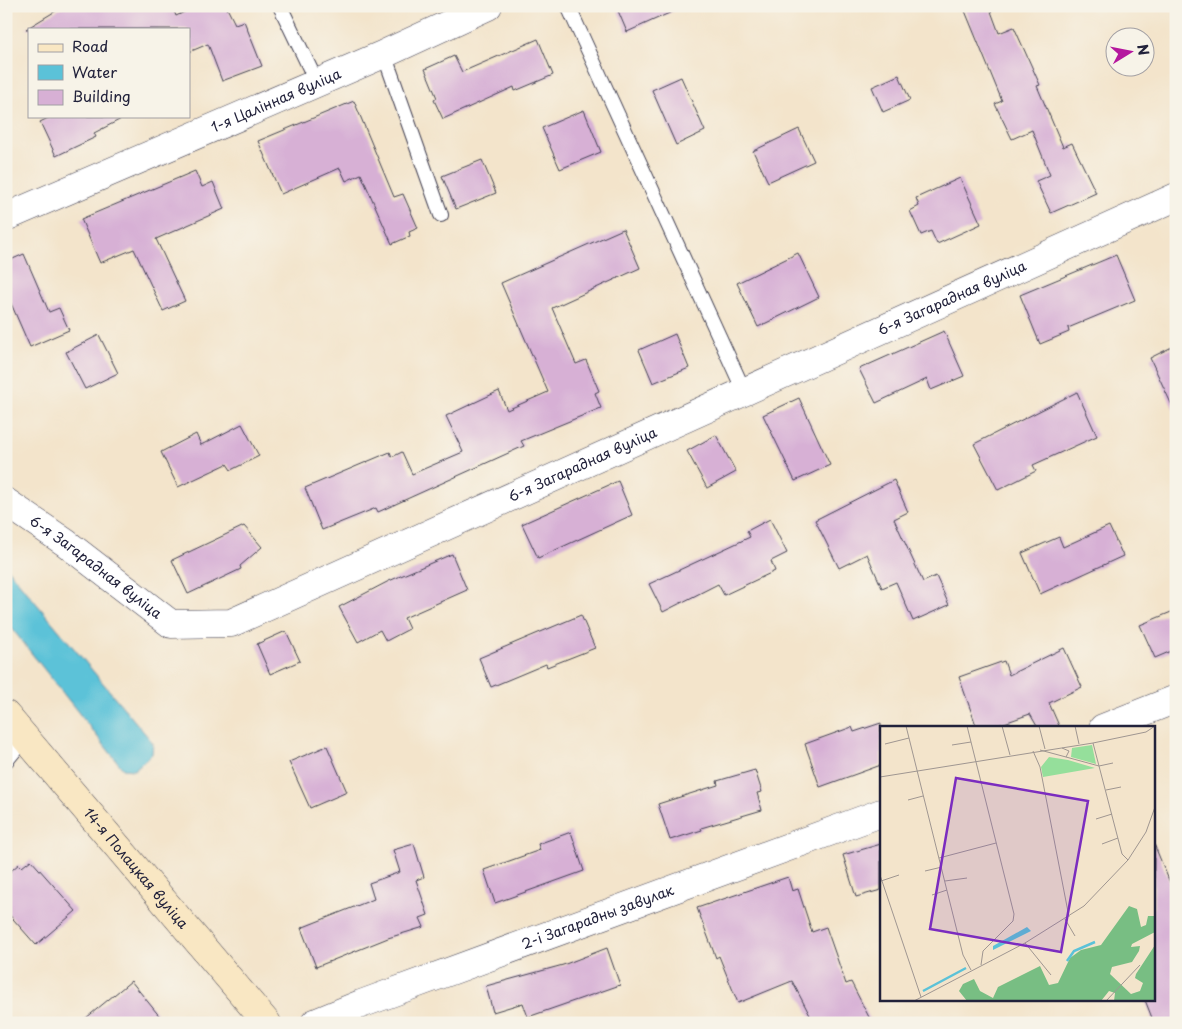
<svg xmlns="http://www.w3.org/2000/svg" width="1182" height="1029" font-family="'Playpen Sans',sans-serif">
<rect width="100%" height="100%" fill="#f7f3e8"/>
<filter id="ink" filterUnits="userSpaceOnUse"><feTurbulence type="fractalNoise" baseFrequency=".02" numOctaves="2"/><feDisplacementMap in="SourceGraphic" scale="10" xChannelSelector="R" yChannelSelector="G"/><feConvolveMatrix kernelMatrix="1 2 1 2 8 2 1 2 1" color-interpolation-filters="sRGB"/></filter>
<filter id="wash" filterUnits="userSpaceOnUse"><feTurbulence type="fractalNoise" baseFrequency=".0096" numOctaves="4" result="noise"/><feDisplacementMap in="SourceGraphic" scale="20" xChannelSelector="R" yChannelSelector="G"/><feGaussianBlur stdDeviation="1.12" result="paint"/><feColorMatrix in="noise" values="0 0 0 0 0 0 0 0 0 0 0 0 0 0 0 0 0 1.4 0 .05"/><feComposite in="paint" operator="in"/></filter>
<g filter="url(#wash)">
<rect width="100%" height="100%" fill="#f3e4cb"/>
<!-- water -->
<path fill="#5bc2d8" stroke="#3e728a" d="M6 567 153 743 152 754 134 770 123 769 6 621Z"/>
<g id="blocks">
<!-- building -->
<path fill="#d7b0d5" d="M64 6H172L176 16 197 6H226L235 24 244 21 262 66 222 81 208 44 189 52V29H26Z
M616 6H685L627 32Z
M963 6H989L999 33 1014 27 1040 85 1037 86 1063 147 1072 143 1096 193 1051 213 1036 181 1050 175 1032 130 1012 139 995 104 1002 101Z
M538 39 553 75 515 91 514 87 443 119 434 100 437 98 425 69 454 56 462 72Z
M899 75 910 100 883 112 872 87Z
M681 77 705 131 676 145 652 90Z
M354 101 394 197 403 194 418 228 409 232 410 236 392 244 361 174 346 181 340 168 281 194 258 141Z
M584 110 601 152 560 169 542 128Z
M52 116H127L94 133 96 137 56 156 40 122Z
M799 129 814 161 768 182 753 151Z
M482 160 496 193 456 209 442 176Z
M195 171 202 187 213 182 224 209 156 239 185 301 163 311 134 249 100 263 81 219Z
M960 178 981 224 937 244 931 231 921 235 910 211 919 206 916 198Z
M623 229 640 268 552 308 576 364 586 360 599 391 595 393 601 408 521 441 524 446 378 512 376 508 322 530 305 488 390 452 392 457 402 452 412 474 463 452 446 416 499 391 507 410 548 392 501 283Z
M798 253 819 297 758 327 737 283Z
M24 254 49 312 59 308 69 330 30 347 6 292V262Z
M1116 255 1135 300 1068 328 1069 332 1040 344 1020 295Z
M944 331 964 376 931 390 927 379 876 403 859 369Z
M675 334 689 368 653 383 639 350Z
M99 335 118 373 85 389 66 352Z
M1176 345V414L1150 358Z
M1077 392 1097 436 1033 465 1036 471 998 490 974 444Z
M799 398 830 465 795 481 763 415Z
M242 424 259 456 231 470 227 464 178 487 161 452 196 434 201 445Z
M716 435 736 472 707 488 687 451Z
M894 480 908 512 894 519 923 582 936 576 949 605 913 621 896 582 882 588 867 554 839 568 815 520Z
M618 481 632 515 538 558 522 524Z
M770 519 787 553 771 561 775 571 724 595 718 584 663 612 649 584 750 537 747 531Z
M244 526 262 547 240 566 241 569 188 594 172 560Z
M1109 526 1123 556 1040 594 1022 553 1059 537 1063 547Z
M452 554 467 590 404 618 409 629 386 641 380 630 358 642 339 607 389 581Z
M1176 610V649L1155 658 1140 625Z
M581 615 595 648 547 667 546 664 491 687 479 658Z
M286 631 300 661 270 674 257 644Z
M1064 648 1082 687 1049 703 1060 728H1038L1030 714 990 728H977L959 677 1004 661 1009 675Z
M881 723V765L820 787 805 744 852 727 854 732Z
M327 746 347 792 310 808 289 762Z
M755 770 762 792 757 793 762 810 701 828 702 830 670 840 658 804 718 785 717 781Z
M571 832 584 871 495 903 484 870 540 850 538 844Z
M414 844 424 877 416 880 428 915 420 918 424 927 388 938 316 967 301 928 374 899 369 883 400 872 393 850Z
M881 844V890L856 897 843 855Z
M1154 844 1176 897V1023H1154L1145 1000H1153Z
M31 860 76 911 36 945 6 911V875L19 864 22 867Z
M788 877 792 891 798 889 812 932 826 927 846 984 851 982 872 1023H814L792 981 738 1003 719 956 716 958 697 908Z
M607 948 620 985 528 1017 523 1003 493 1012 486 986 563 965Z
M131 981 165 1023H80Z"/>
</g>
</g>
<g filter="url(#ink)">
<use href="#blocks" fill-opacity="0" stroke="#413f51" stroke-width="1"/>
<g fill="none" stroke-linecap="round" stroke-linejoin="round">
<defs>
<path id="service" d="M280 6 317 83
M568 6 744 391
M384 54 441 215
M6 761 25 738"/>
<g id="minor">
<path id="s1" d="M6 217 384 54 488 6"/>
<path id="s2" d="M6 502 66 543 171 624 231 623 1176 197"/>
<path d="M1103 728 1176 699"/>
<path id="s3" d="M315 1023 361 1004 881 813"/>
</g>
<g id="secondary">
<path id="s4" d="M6 715 267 1023"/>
</g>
</defs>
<!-- service casing -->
<use href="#service" stroke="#413f51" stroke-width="16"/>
<!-- minor casing -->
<use href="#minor" stroke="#413f51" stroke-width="29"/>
<!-- secondary casing -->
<use href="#secondary" stroke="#413f51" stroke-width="29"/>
<!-- service -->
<use href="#service" stroke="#fff" stroke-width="14"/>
<!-- minor -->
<use href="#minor" stroke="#fff" stroke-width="28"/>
<!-- secondary -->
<use href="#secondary" stroke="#f9e7c3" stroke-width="28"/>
</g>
</g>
<g text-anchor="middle" stroke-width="4.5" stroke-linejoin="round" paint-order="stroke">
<!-- street labels -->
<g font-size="14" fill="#22223b" stroke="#f7f3e8">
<text dy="5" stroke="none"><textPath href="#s1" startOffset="294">1-я Цалінная вуліца</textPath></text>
<text dy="5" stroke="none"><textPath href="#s2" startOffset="1056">6-я Загарадная вуліца</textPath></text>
<text dy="5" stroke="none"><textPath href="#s2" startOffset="651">6-я Загарадная вуліца</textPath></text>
<text dy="5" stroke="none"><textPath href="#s2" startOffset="111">6-я Загарадная вуліца</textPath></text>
<text dy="5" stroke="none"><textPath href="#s4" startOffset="201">14-я Полацкая вуліца</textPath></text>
<text dy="5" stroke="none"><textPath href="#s3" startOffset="302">2-і Загарадны завулак</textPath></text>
</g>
</g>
<!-- overview -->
<g transform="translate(880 726)">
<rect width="275" height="275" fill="#f3e4cb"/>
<path d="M212 19 216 38 191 31 192 22ZM169 31 188 34 215 42 163 51 161 41Z" fill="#95df9b"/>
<path d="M249 180 257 183 261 201 266 199 268 190H274L275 206 252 218 251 221 260 220 259 225 252 236 232 241 230 248 251 268 260 265 263 257 255 252 256 248 275 219V275H234L235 267 229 265 221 275H87L79 265 83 258 94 253 100 265 113 272 118 261 160 240 169 259 178 257 190 232 201 224 221 219Z" fill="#78be83"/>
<path d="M147 201 151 205 113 224V220Z" fill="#5bc2d8"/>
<path fill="none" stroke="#5bc2d8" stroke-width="2.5" d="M187 235 194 225 215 216M43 265 86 242"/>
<path fill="none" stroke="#9f9691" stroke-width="1" d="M26 0 83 229 91 244M87 0 134 188 133 195 103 225 101 239M122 0 130 29M159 0 165 23M195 0 199 18M213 17 242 128 248 134M5 18 29 12M72 19 91 16M160 24 186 31 189 25 182 22M153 25 160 41 189 191M186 31 219 40 233 37M0 51 213 17 266 6 275 0M226 64 241 61M28 74 43 70M216 93 232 88M222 118 238 112M59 132 116 117M45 145 62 141M0 149 41 271M1 155 19 149M65 155 87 152M52 169 67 164M185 193 195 210M145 217 171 249M34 275 145 217 204 180 248 134 266 106 275 81M226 275 260 239"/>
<path fill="#7b2cbf" fill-opacity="0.15" stroke="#7b2cbf" stroke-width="2.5" d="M76 52 208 75 181 226 50 203Z"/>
<rect width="275" height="275" fill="none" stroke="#22223b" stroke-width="2.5"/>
</g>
<!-- margin -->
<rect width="1182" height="1029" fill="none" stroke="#f7f3e8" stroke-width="25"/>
<!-- legend -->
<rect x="28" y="28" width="162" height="90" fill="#f7f3e8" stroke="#a29fa3"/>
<rect x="38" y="44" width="25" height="8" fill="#f9e7c3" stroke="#a29fa3"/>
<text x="72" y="52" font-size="15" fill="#22223b">Road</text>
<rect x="38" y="65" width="25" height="15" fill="#5bc2d8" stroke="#a29fa3"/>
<text x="72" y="78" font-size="15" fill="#22223b">Water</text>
<rect x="38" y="90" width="25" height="15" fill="#d7b0d5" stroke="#a29fa3"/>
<text x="72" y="102" font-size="15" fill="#22223b">Building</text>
<!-- north arrow -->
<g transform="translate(1130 52) rotate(80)"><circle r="24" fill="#f7f3e8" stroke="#a29fa3"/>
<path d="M0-4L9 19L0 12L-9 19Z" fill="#b5179e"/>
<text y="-8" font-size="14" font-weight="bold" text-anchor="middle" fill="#22223b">N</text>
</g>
</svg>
